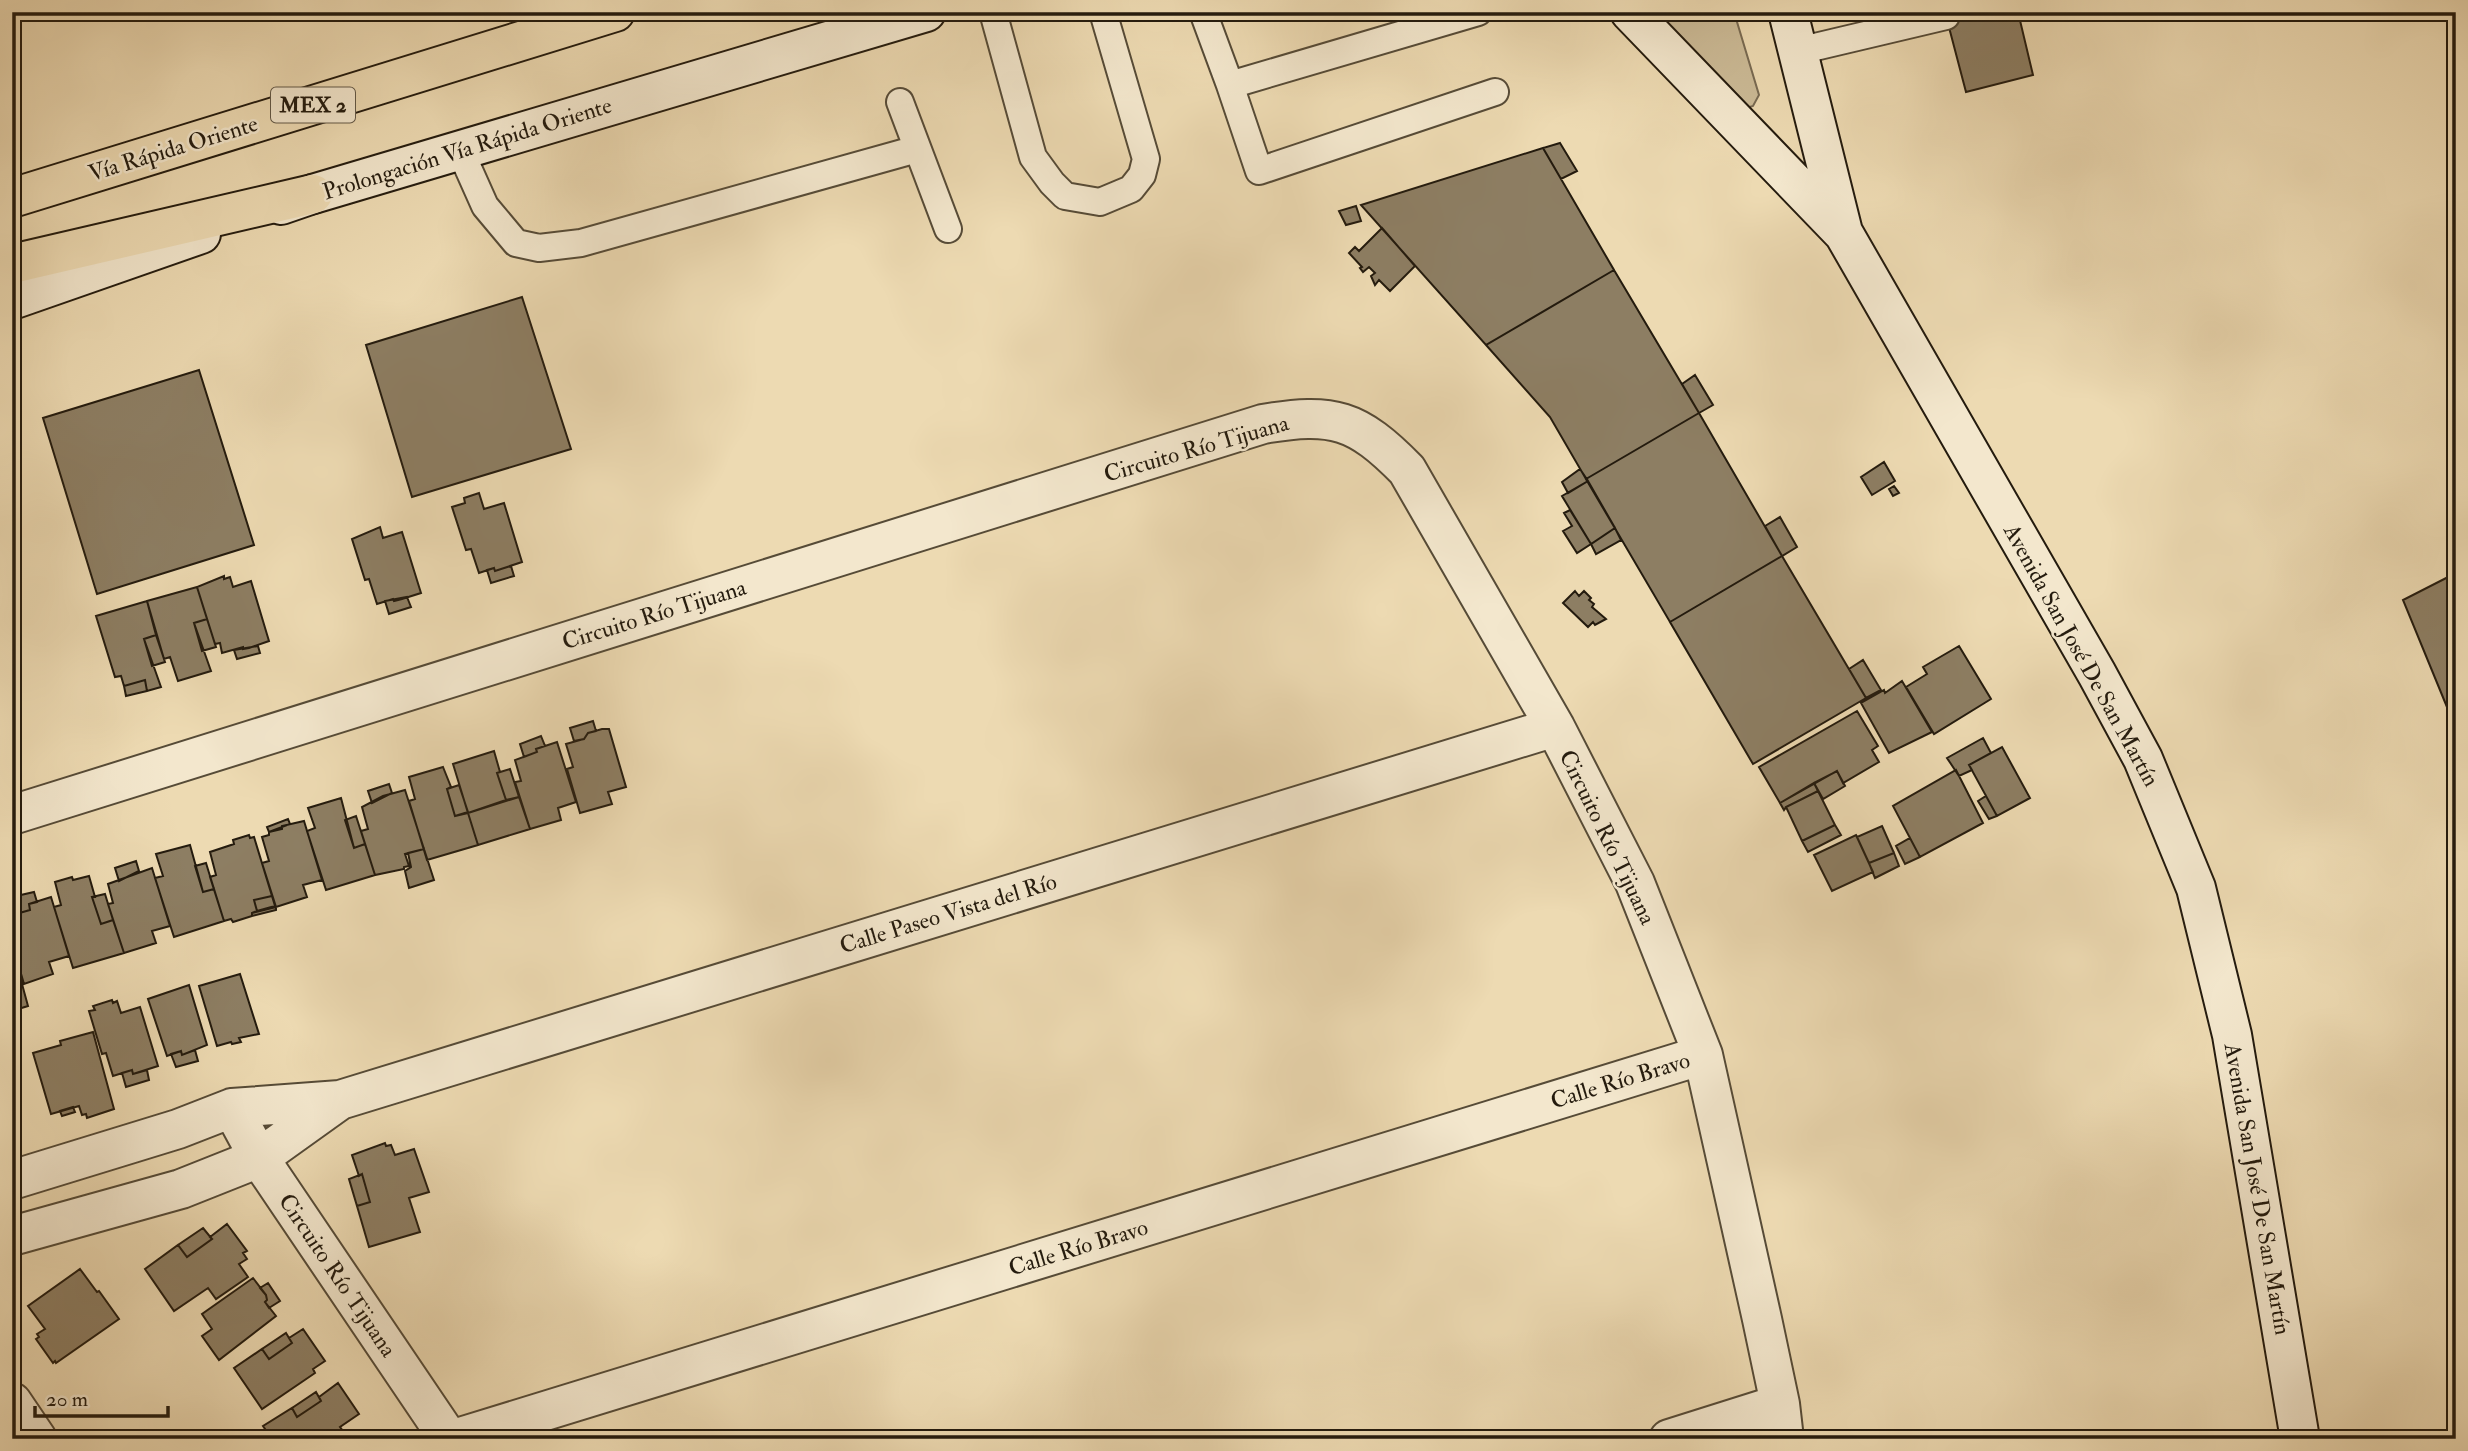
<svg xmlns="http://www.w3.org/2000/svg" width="2468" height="1451" font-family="'IM FELL Double Pica',serif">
<rect width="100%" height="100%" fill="#eddab2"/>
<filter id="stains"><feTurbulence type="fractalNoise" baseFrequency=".00286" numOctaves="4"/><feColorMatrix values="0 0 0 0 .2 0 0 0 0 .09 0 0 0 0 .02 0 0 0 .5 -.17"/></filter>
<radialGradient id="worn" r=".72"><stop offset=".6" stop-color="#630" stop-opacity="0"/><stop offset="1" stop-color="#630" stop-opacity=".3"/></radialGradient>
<!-- green -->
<path fill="#cbba96" stroke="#786a52" stroke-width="2" d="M1647 12H1734L1759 95 1753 106 1743 109Z"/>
<!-- building -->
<path fill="#8d7e63" stroke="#241b0e" stroke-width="2" d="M1945 12H2018L2033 75 1966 92Z
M1560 143 1577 171 1561 179 1543 148Z
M1543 148 1614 270 1486 345 1361 205Z
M1356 206 1361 221 1346 225 1339 211Z
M1382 228 1415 266 1390 291 1379 280 1375 285 1371 276 1375 273 1369 267 1363 272 1360 268 1362 267 1349 253 1355 247 1359 251Z
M1614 270 1699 413 1586 479 1550 417 1486 345Z
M522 297 571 449 412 497 366 345Z
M199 370 254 545 97 594 43 418Z
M1695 375 1713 405 1699 413 1682 384Z
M1699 413 1782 556 1670 622 1586 479Z
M1884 462 1895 481 1872 495 1861 477Z
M1580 469 1588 481 1568 493 1562 482Z
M1588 481 1615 528 1591 544 1562 496Z
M1894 486 1899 493 1893 496 1889 489Z
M479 493 484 509 504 503 522 562 495 571 494 568 479 573 471 549 466 550 452 507 465 503 464 498Z
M1570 510 1591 544 1577 553 1563 531 1572 526 1564 513Z
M1780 517 1797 547 1782 556 1765 526Z
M380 527 383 538 402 532 421 593 402 599 394 601 393 599 377 604 369 579 365 580 352 539Z
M1615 528 1621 540 1596 554 1591 544Z
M1782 556 1866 698 1753 764 1670 622Z
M511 566 514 576 491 583 487 570 494 568 495 571Z
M2456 573V729L2403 600Z
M224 576V579L230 577 233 587 251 581 269 641 249 648 243 649V647L222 653 220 643 215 644 197 587Z
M197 587 207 619 194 623 211 671 178 681 170 657 164 659 147 601Z
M1575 591 1579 596 1584 591 1591 598 1589 600 1594 604 1592 607 1606 619 1595 625 1593 622 1588 627 1563 603Z
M407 597 411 607 389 614 385 601Z
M147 601 156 635 144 639 161 687 147 691 145 680 124 686 121 676 115 677 96 616Z
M207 619 216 647 202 651 194 623Z
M156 635 165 662 152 666 144 639Z
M258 646 260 653 237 659 234 650Z
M1959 646 1991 699 1934 734 1906 687 1927 674 1923 667Z
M1863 660 1881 690 1866 698 1849 669Z
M145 680 147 691 126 696 124 686Z
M1902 681 1932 732 1889 753 1861 703 1884 690 1885 693Z
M1857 711 1878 746 1872 750 1879 762 1843 783 1837 771 1780 803 1759 767Z
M593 721 596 731 588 733 584 739 574 741 570 728Z
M602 729H609L626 787 608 792 612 804 580 813 567 769 573 767 566 744 584 739 588 733Z
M541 736 545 746 536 749 537 752 524 757 520 744Z
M1983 738 1991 753 1969 765 1972 770 1959 776 1947 758Z
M557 742 576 802 558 808 561 820 530 829 515 782 521 781 515 760 537 752 536 749Z
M2002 747 2030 798 1997 816 1969 765Z
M494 751 500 772 497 773 506 800 468 813 453 764Z
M443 767 451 787 447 789 455 816 468 813 478 845 427 860 409 801 415 799 409 777Z
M510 769 519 797 506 800 497 773Z
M1956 770 1983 823 1920 857 1893 806Z
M1837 771 1845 786 1823 799 1814 783Z
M1814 783 1818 791 1786 807 1784 810 1780 803Z
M389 784 392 793 372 803 368 791Z
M459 785 468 812 455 816 447 789Z
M405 790 424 849 405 854 409 866 404 867V869L375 875 361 831 368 829 362 807 383 796Z
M1818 791 1835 825 1802 841 1786 807Z
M1986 796 1997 816 1989 819 1978 801Z
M519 797 530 829 478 845 468 813Z
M341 798 354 848 365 844 375 875 326 890 307 831 315 828 308 808Z
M356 816 365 844 354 848 345 820Z
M288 819 290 824 269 832 267 827Z
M304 821 322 880 303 885 307 897 276 907 262 863 269 861 262 837 269 835V832L282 829V826Z
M1835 825 1841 835 1808 852 1802 841Z
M1882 826 1894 853 1869 863 1857 837Z
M249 835 250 838 254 837 272 896 254 900 257 911 252 913V916L233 922 231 919 224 921 210 877 216 875 210 852 234 844 233 840Z
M1856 835 1873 872 1832 891 1814 855Z
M1910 838 1920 857 1905 864 1896 846Z
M190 845 203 892 214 889 224 921 174 937 155 878 163 876 156 854Z
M424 849 434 880 409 888 405 871 411 867 408 853Z
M1894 853 1899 866 1875 878 1869 863Z
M136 861 139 871 119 881 115 868Z
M206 863 214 889 203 892 195 866Z
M152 868 170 926 152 931 156 943 124 953 108 904 113 903 108 884Z
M89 876 95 897H92L101 924 113 920 124 953 73 968 54 907 61 905 55 882 72 877 73 880Z
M34 892 37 902 29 904 30 910 16 914 12 897Z
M105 894 113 920 101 924 92 897Z
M272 896 275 906 257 911 254 900Z
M51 897 69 956 49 962 53 974 24 984 12 943V940L16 939 12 927V915L30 910 29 904Z
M276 907V910L252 916V913Z
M12 952 19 973 12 975Z
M19 973 28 1006 12 1011V975Z
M240 974 259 1034 239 1038 241 1042 232 1044 231 1042 217 1046 199 986Z
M189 985 207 1045 182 1055 181 1051 167 1056 148 999Z
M112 1000 113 1003 117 1001 121 1013 140 1007 158 1066 133 1074 132 1070 113 1076 106 1053 102 1054 89 1011 95 1010 93 1006Z
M93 1032 114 1109 87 1118 86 1114 82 1115 79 1106 51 1114 33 1053 61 1045 60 1041Z
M195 1050 198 1061 176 1067 171 1054 181 1051 182 1055Z
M132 1070 133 1074 147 1070 149 1080 126 1087 122 1073Z
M73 1107 75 1112 62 1116 60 1111Z
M385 1143 386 1146 391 1145 395 1155 414 1149 429 1192 409 1198 420 1232 369 1247 357 1206 370 1202 362 1174 359 1176 352 1155Z
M362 1174 370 1202 357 1206 349 1179Z
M227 1224 247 1251 243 1253 247 1259 239 1264 248 1277 216 1299 208 1288 174 1311 145 1269 178 1245 187 1257 212 1239 210 1237Z
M203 1228 212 1239 187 1257 178 1245Z
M80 1269 97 1292 99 1291 119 1319 56 1363 55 1361 53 1363 36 1339 39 1337 37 1334 45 1329 28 1306Z
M253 1278 266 1295 267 1300 265 1302 276 1316 219 1360 202 1336 212 1329 202 1314Z
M268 1283 280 1301 269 1308 265 1302 267 1300 266 1295 260 1288Z
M303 1329 325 1361 313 1369 315 1373 262 1409 234 1368 262 1349 269 1359 292 1343 289 1338Z
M286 1333 292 1343 269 1359 262 1349Z
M338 1383 359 1414 340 1427 343 1431 332 1439H272L263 1426 292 1408 297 1417 321 1401 319 1397Z
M316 1392 321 1401 297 1417 292 1408Z"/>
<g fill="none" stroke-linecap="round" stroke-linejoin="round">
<defs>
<path id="lane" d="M993 12 1033 157 1052 183 1065 196 1100 202 1131 189 1142 175 1146 159 1103 12
M1203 12 1230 85 1478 12
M1798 51 1946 16
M1230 85 1259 171 1495 92
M900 102 948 229
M460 150 485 206 516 243 539 248 581 243 917 149"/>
<path id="street" d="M12 815 1263 424C1333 412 1357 419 1407 470L1555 727 1635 883 1703 1055 1762 1319 1780 1404 1784 1439
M232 1108 259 1158 449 1439
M12 1180 178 1129 232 1108 340 1100 1555 727
M12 1236 181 1189 259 1158 340 1100
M12 1402 37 1439
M454 1439 1703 1055
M1669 1439 1780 1404"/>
<path id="secondary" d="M1630 12 1844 234 2097 674 2143 759 2196 888 2232 1035 2300 1439
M1788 12 1843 232
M281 205 313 194 926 12
M12 300 201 234"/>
<path id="highway" d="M12 198 615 12
M12 264 313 194"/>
</defs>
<!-- lane casing -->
<use href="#lane" stroke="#564b37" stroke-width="30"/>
<!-- street casing -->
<use href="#street" stroke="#564b37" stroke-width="42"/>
<!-- secondary casing -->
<use href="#secondary" stroke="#241b0e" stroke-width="42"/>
<!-- highway casing -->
<use href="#highway" stroke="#241b0e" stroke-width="42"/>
<!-- lane -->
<use href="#lane" stroke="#f3e7cd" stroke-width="26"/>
<!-- street -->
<use href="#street" stroke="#f3e7cd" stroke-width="38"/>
<!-- secondary -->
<use href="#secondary" stroke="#f3e7cd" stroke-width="38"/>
<!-- highway -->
<use href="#highway" stroke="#eddab2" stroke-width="38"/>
</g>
<g text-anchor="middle" stroke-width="5" stroke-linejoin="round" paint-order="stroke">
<!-- shield labels -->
<rect fill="#f3e7cd" stroke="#625847" stroke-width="2" x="271" y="87.5" width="84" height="35" rx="5"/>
<g font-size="21" font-weight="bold" fill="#241b0e">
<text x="313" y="112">MEX 2</text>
</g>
<!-- street labels -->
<g font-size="23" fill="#241b0e" stroke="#f3e7cd">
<text transform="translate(173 148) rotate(-17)" y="8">Vía Rápida Oriente</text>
<text transform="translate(467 148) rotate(-17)" y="8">Prolongación Vía Rápida Oriente</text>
<text transform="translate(1196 448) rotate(-16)" y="8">Circuito Río Tijuana</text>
<text transform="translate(654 614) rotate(-17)" y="8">Circuito Río Tijuana</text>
<text transform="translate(2082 655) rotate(61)" y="8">Avenida San José De San Martín</text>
<text transform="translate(1608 837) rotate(64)" y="8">Circuito Río Tijuana</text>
<text transform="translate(948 913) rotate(-17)" y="8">Calle Paseo Vista del Río</text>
<text transform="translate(1620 1080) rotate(-17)" y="8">Calle Río Bravo</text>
<text transform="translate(2258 1189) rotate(80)" y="8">Avenida San José De San Martín</text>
<text transform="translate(1078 1247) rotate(-17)" y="8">Calle Río Bravo</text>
<text transform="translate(338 1275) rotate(56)" y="8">Circuito Río Tijuana</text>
</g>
</g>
<!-- margin -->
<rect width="2468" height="1451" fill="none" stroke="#eddab2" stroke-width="42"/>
<rect x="14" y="14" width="2440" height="1423" fill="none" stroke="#241b0e" stroke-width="3.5"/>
<rect x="21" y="21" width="2426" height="1409" fill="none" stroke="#241b0e" stroke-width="2"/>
<!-- scale -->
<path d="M35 1406v10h133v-10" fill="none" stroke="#241b0e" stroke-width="3.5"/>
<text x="46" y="1406" font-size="21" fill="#241b0e" stroke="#f3e7cd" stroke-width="5" paint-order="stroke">20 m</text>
<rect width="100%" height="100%" filter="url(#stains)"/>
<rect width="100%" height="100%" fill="url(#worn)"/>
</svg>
